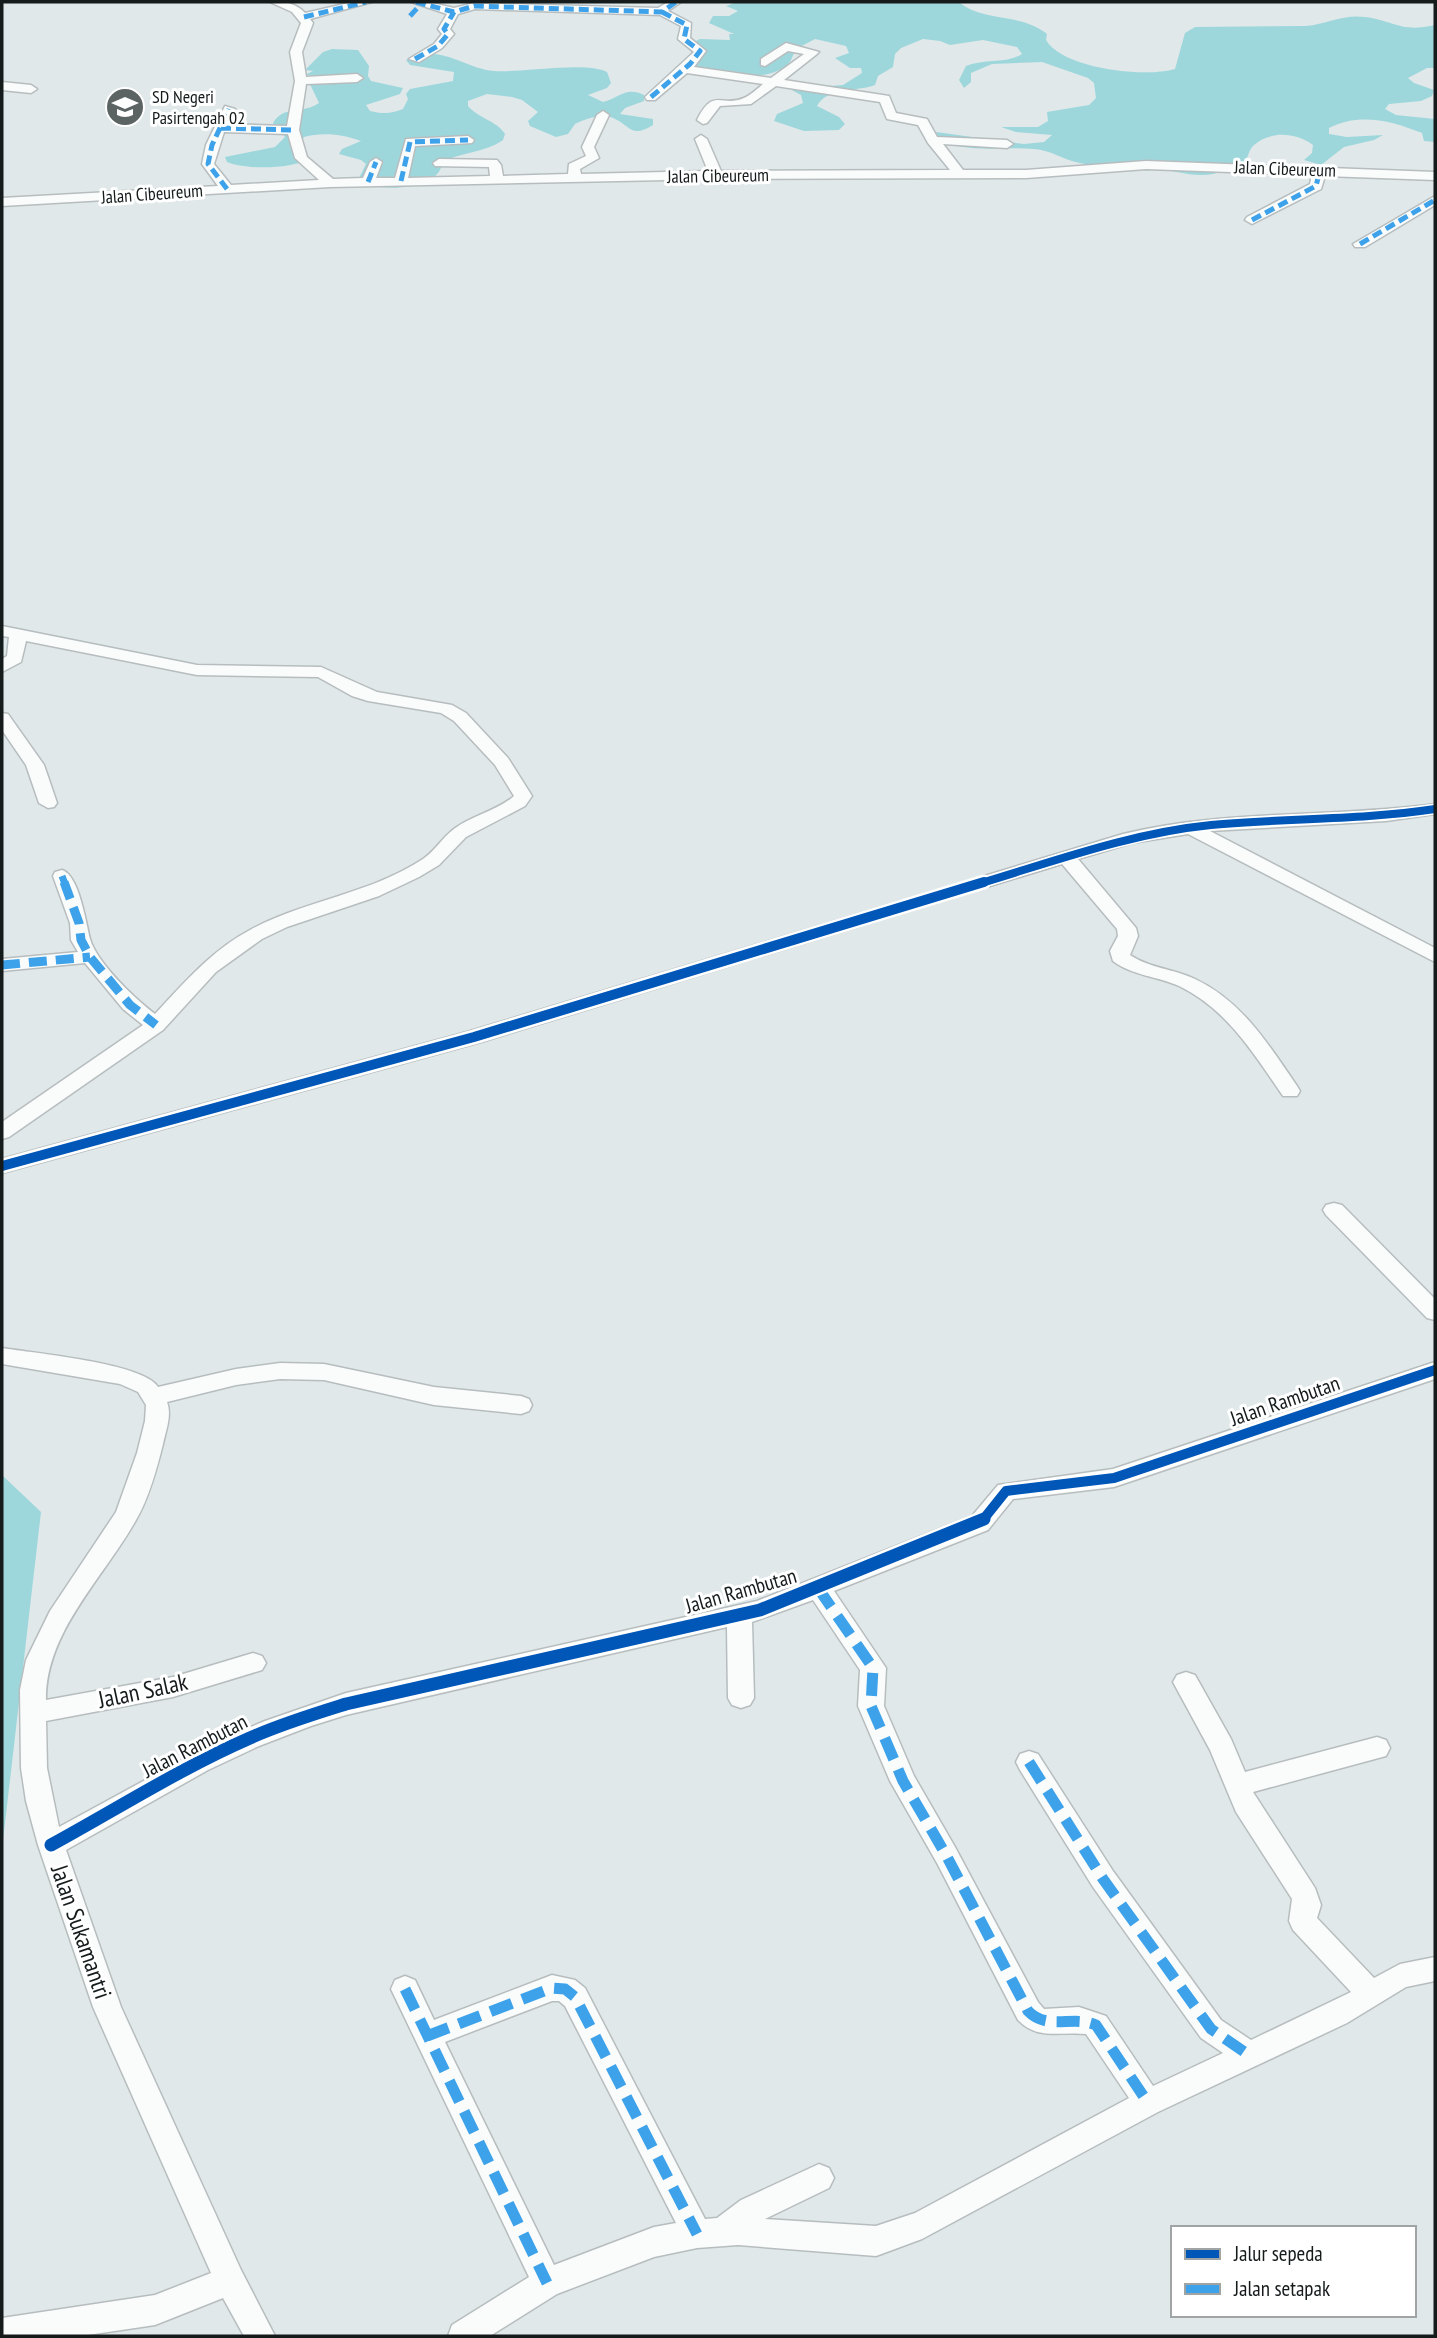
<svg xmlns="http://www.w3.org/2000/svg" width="1437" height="2338" font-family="'PT Sans Narrow',sans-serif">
<rect width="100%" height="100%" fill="#e0e8ea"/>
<!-- forest -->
<path fill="#9dd7dc" d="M737 2H959C984 23 1020 12 1047 34L1046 40C1063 69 1145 78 1175 69L1185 33 1195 27 1306 26C1327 24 1344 14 1365 17 1395 21 1401 33 1435 25V68H1427L1408 78 1414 83 1434 90 1432 96 1421 101 1389 104 1385 109 1396 115 1435 119V142L1424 141 1422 133C1393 121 1359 112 1329 128V134L1347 137 1383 135 1374 140 1344 147 1321 165 1304 160 1312 153 1313 145C1295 132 1270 131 1254 145 1248 150 1249 158 1243 163 1235 169 1223 171 1213 174 1193 178 1174 170 1155 168 1129 167 1104 169 1080 163 1063 160 1051 150 1034 149 1002 146 969 154 939 140L936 132 1024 144 1044 142 1052 135 1016 132 1001 127H1038L1048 121 1047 112 1089 105 1096 98 1094 83 1088 78 1042 62 992 64 971 73V82L964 88 959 80 966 66C986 58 1006 64 1022 54L1017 47 983 40 950 45 940 41 923 39 901 48 895 54 893 67 878 76 875 85C856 92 827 87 817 106L839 117 845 124 839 130 804 131 774 121 777 114 803 103 801 95 790 89 843 85 862 73 861 68H850L835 58 849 53 846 46 815 39 796 49C793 54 792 60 789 63 769 85 716 74 692 66L699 62 691 58 692 51 689 44 700 39 730 40 729 34H734L709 23 713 16H729L738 11 726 6Z
M332 49 358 50 369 66 368 76 371 81 403 88 400 94 366 105 370 111C382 114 391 114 403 109L408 99 406 94 410 89 453 81 454 72 410 65 406 60C440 42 462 68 494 71 523 73 586 61 607 72L611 83 607 88 588 95 603 102C619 98 626 86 644 95V101L625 108 620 114 653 119V125C631 139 630 125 613 118 602 113 586 119 575 124L568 134 556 137 530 126 528 121 538 112 522 100 512 97 487 94 468 101V106C478 118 497 121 505 134L503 140C483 154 461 151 442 163 440 191 375 193 358 180L366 164 361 160 339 154 342 149 361 141C343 134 322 132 304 137L300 143 309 159C292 169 245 170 227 162L225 157 275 147 285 137 273 123C283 105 304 114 319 103L308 80 314 75H305L313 71 305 70 323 52Z
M2 1475 41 1512 2 1849Z"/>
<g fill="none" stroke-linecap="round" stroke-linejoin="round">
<defs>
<path id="minor" d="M270 2C284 1 296 3 305 13L353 2H372L310 19 313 23 302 52 306 77 357 74 363 78 357 82 306 84 299 130 307 157 333 179 363 178 370 162 376 158 382 162 376 178H395L406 139 468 136 474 140 472 143 415 146 408 178 490 176 489 167 435 166 433 163 439 159 497 160 501 165 503 176 568 174 569 164 586 156 582 147 597 115 603 111 609 115 594 147 599 158 580 169 581 174 708 171 695 139 701 135 707 139 721 171 950 170 928 143 918 125 887 119 880 102 776 86 751 104 720 106 707 123 703 124 697 120C714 86 721 108 744 98 751 95 757 89 763 84L687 73 655 100H647L645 97 694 52 678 39 681 26 660 15 475 9 458 14 450 29 454 34 442 48 419 62 409 59 434 44 442 34 438 29 447 14 411 2H428L454 8 474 3 658 8 668 2H681L668 11 691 23 690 38 706 51 694 67 771 78 804 54 788 51 765 66 761 65V59L786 43 819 52 817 54 784 80 889 96 896 113 927 119 937 137 1007 140 1013 144 1007 148 943 144 963 170H1026L1146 161 1435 172V180L1325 176 1321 189 1252 224 1245 220 1247 217 1310 184 1312 175 1146 169 1026 178 716 179 330 187 2 206V198L218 186 202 164 206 145 225 106 235 109 228 124 287 126 295 81 290 52 301 23 292 12ZM224 132 288 134 295 158 319 180 231 185 214 164Z
M2 82 31 85 37 89 31 93 2 90Z
M1435 196V205L1365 247H1355L1353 244Z
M2 626 197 665 321 667 377 692 452 705 466 713 508 758 532 796 525 806 466 837 439 865 419 877 379 896 287 927 262 939 216 972 163 1030 9 1137 2 1139V1122L143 1025 123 1009 85 963 2 971V959L78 952 71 940 70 923 53 876 55 872 62 870C79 875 86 923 90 939 97 963 135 999 155 1014 184 983 212 950 250 930 305 900 370 894 423 859 435 851 442 838 454 829 472 815 497 811 514 796L495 765 454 721 441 713 368 701 352 696 318 677 197 675 26 641 21 662 2 672V659L7 656 9 637 2 636Z
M2 713 8 714 44 765 57 803 54 807 48 808 39 803 26 765 2 730Z
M1435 804V814L1386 821 1210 831 1435 948V962L1188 834 1132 843 1078 859 1136 928 1138 936 1130 955C1149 968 1174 969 1195 979 1242 1001 1269 1045 1297 1086L1300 1091 1297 1096H1283C1254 1054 1227 1009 1179 986 1157 976 1133 976 1113 961L1110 951 1118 936 1117 929 1062 864 481 1042 2 1173V1159L467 1032 1123 834C1224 809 1332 818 1435 804Z
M1334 1203 1342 1205 1435 1299V1320L1427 1318 1326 1215 1323 1210 1326 1205Z
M2 1348C32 1353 144 1363 158 1387L236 1369 280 1363 324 1364 434 1387 521 1396 529 1399 532 1405 529 1411 521 1414 434 1405 324 1380 280 1379 236 1385 167 1402C172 1415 166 1430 163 1444 157 1468 149 1498 136 1520 105 1576 45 1632 46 1700L173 1677 253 1653 262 1656 266 1663 262 1670 173 1697 46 1721 47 1768 59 1827 215 1742 265 1721 346 1693 757 1601 972 1516 998 1485 1113 1469 1435 1362V1379L1114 1487 1013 1499 988 1530 834 1591 886 1668 884 1706 914 1776 955 1847 1038 2002 1044 2009 1079 2007 1106 2016 1153 2086 1223 2053 1201 2038 1093 1887 1020 1770 1016 1762 1020 1754 1029 1751 1038 1754 1113 1871 1221 2020 1251 2040 1351 1992 1293 1930 1289 1921 1292 1899 1236 1812 1210 1750 1173 1682 1177 1675 1186 1672 1195 1675 1231 1739 1245 1772 1377 1737 1386 1740 1390 1748 1386 1756 1253 1792 1315 1888 1321 1905 1317 1918 1374 1978 1400 1964 1435 1957V1981L1406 1987 1347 2023 1158 2112 922 2239 876 2256 738 2245 697 2248 654 2257 557 2294 490 2336H448L452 2325 529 2277 391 1989 395 1980 405 1976 415 1980 434 2020 552 1975 575 1980 585 1988 705 2219 717 2218 741 2200 819 2164 829 2168 834 2178 829 2188 765 2219 876 2226 915 2213 1129 2098 1086 2034C1061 2031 1038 2041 1018 2020L937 1863 890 1781 858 1706 860 1670 813 1600 752 1622 754 1698 750 1705 741 1708 732 1705 728 1698 727 1627 346 1715 311 1726 259 1746 208 1770 66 1850 121 2007 241 2270 275 2336H244L223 2298 155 2325 81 2336H2V2318L155 2295 211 2273 93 2007 38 1845 26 1801 21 1768 20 1690 26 1660 50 1611 116 1512 137 1453 145 1421 146 1405 138 1392 120 1384 2 1364ZM552 2001H559L565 2006 676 2223 654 2227 554 2265 445 2042Z"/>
</defs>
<!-- minor casing -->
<use href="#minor" stroke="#b7bdbe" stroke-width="3"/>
<!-- minor -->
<use href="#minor" fill="#fafcfc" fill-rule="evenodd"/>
<!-- quiet-far3 -->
<path stroke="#3da2ea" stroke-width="5" stroke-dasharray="10 5" stroke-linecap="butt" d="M416 2 454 12 474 6 662 12 676 2
M410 16 422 3
M304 17 366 2
M415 59 438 46 448 34 444 29 454 12
M651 97 690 64 700 51 684 39 687 25 662 12
M221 128 293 130
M401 181 410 142 468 140
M368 182 376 162
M227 189 208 164 212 145 229 109
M1252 220 1316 186 1320 170
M1360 244 1435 200"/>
<!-- quiet-far2 -->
<path stroke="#3da2ea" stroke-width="7" stroke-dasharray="14 7" stroke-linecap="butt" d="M62 876 65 884"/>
<!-- quiet-far1 -->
<path stroke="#3da2ea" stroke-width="9" stroke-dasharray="18 9" stroke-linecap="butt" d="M64 882 79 923 81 940 90 957 130 1005 156 1025
M2 965 90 957"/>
<!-- quiet -->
<path stroke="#3da2ea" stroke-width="11" stroke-dasharray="23 11" stroke-linecap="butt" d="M818 1588 873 1668 871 1706 903 1781 946 1855 1028 2011C1047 2031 1073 2015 1096 2025L1148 2103
M1029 1762 1103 1879 1211 2029 1249 2055
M405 1989 547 2283
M427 2036 552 1988 565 1989 575 1997 697 2234"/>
<defs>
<path id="cycleway-far2" d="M978 884C1055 861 1131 833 1211 825 1286 818 1361 820 1435 809"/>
<path id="cycleway-far1" d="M2 1166 474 1037 984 882
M982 1521 1006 1491 1114 1478 1435 1370"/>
<path id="cycleway" d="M51 1845C117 1809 181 1768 250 1738 281 1724 314 1714 346 1704L760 1610 984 1519"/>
</defs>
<!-- cycleway-far2 casing -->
<use href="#cycleway-far2" stroke="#fff" stroke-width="11"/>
<!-- cycleway-far1 casing -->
<use href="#cycleway-far1" stroke="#fff" stroke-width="15"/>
<!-- cycleway casing -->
<use href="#cycleway" stroke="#fff" stroke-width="18"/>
<!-- cycleway-far2 -->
<use href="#cycleway-far2" stroke="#0057b8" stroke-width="8"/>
<!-- cycleway-far1 -->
<use href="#cycleway-far1" stroke="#0057b8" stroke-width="10"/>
<!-- cycleway -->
<use href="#cycleway" stroke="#0057b8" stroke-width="13"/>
</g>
<!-- icons -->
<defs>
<symbol id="school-disc" viewBox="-11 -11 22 22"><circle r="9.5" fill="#5c6363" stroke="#fff"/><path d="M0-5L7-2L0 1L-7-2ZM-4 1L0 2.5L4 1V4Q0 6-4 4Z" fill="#fff"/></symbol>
</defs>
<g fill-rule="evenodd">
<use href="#school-disc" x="103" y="85" width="44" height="44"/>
</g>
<g text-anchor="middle" stroke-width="6" stroke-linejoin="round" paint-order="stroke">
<!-- far-poi labels -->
<g font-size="18" fill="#151b1b" stroke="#fff" text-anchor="start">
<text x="152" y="103">SD Negeri<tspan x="152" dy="21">Pasirtengah 02</tspan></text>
</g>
<!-- far-street labels -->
<g font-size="18" fill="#151b1b" stroke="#fff">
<text transform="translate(1285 169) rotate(2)" y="6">Jalan Cibeureum</text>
<text transform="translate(718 176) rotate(-1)" y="6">Jalan Cibeureum</text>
<text transform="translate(152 194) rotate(-4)" y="6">Jalan Cibeureum</text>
</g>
<!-- street labels -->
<g font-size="21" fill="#151b1b" stroke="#fff">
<text transform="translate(1285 1401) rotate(-19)" y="7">Jalan Rambutan</text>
<text transform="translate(741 1591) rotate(-16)" y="7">Jalan Rambutan</text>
<text transform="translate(195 1746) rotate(-27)" y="7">Jalan Rambutan</text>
</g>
<!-- near-street labels -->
<g font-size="24" fill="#151b1b" stroke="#fff">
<text transform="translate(143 1691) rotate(-12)" y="8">Jalan Salak</text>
<text transform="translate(81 1932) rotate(71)" y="8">Jalan Sukamantri</text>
</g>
</g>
<!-- border -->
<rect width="1437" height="2338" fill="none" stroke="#151b1b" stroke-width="7"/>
<!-- legend -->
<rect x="1171" y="2226" width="245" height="91" fill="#ffffff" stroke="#a1a4a4" stroke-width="2"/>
<rect x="1185" y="2249" width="35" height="10" fill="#0057b8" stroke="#a1a4a4" stroke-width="2"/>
<text x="1234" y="2261" font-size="21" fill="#151b1b">Jalur sepeda</text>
<rect x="1185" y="2284" width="35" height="10" fill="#3da2ea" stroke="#a1a4a4" stroke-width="2"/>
<text x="1234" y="2296" font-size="21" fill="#151b1b">Jalan setapak</text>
</svg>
